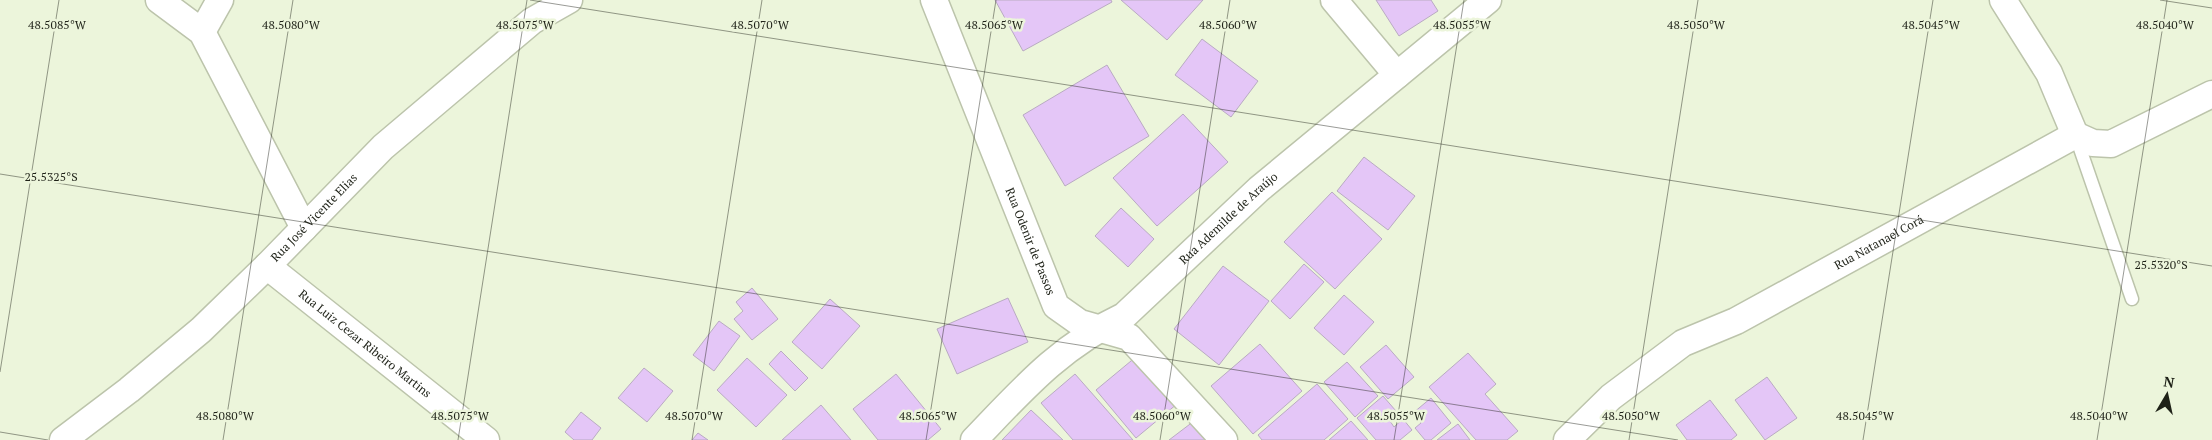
<svg xmlns="http://www.w3.org/2000/svg" width="2212" height="440" font-family="'PT Serif',serif">
<rect width="100%" height="100%" fill="#ecf5db"/>
<!-- building -->
<path fill="#e4c6f7" stroke="#b9abc2" d="M995 0H1111L1112 2 1023 51Z
M1121 0H1203L1167 40Z
M1376 0H1431L1438 11 1399 36Z
M1202 39 1258 81 1231 117 1175 75Z
M1107 65 1149 136 1065 186 1023 115Z
M1183 114 1228 162 1157 226 1113 178Z
M1364 157 1415 196 1388 230 1337 191Z
M1332 192 1382 239 1335 289 1284 242Z
M1121 208 1154 239 1128 267 1095 236Z
M1304 264 1324 282 1290 319 1271 301Z
M1223 266 1269 301 1219 365 1174 329Z
M752 288 778 319 752 340 734 319 743 311 736 302Z
M1344 295 1374 322 1344 355 1314 328Z
M1008 298 1028 342 957 374 937 329Z
M830 299 860 326 822 369 792 342Z
M719 321 740 336 714 371 693 355Z
M1260 344 1302 391 1253 434 1211 386Z
M1386 345 1414 377 1388 399 1360 367Z
M781 351 808 378 795 391 769 364Z
M1468 353 1496 384 1485 394 1518 431 1507 440H1476L1429 387Z
M1137 356 1177 404 1136 438 1096 390Z
M747 358 787 395 756 427 717 390Z
M1347 362 1378 396 1355 417 1324 382Z
M644 368 673 391 647 422 618 398Z
M896 374 941 429 928 440H878L853 409Z
M1075 374 1133 440H1073L1041 403Z
M1767 377 1797 418 1765 440 1735 400Z
M1317 384 1348 419 1324 440H1262L1258 435Z
M1383 396 1396 411 1388 418 1394 427 1403 419 1412 430 1400 440H1376L1357 418Z
M1431 398 1451 423 1431 440H1425L1415 428 1421 423 1413 413Z
M1710 400 1737 435 1731 440H1687L1676 425Z
M821 405 851 440H782Z
M1031 410 1063 440H1002Z
M581 412 601 428 592 440H574L565 432Z
M1198 418 1215 440H1169Z
M1351 421 1368 440H1329Z
M1458 424 1470 440H1437Z
M698 433 708 440H692Z"/>
<g fill="none" stroke-linecap="round" stroke-linejoin="round">
<defs>
<path id="lane" d="M2076 137 2132 299"/>
<g id="street">
<path d="M159 0 202 32 304 228"/>
<path id="s1" d="M934 0 1056 306 1080 323 1129 337 1224 440"/>
<path d="M1334 0 1397 75"/>
<path d="M2003 0 2049 73 2075 135"/>
<path d="M202 32 220 0"/>
<path id="s2" d="M267 266 486 440"/>
<path id="s3" d="M63 440 129 390 201 330 267 266 383 147 532 21 569 0"/>
<path id="s4" d="M974 440C1022 390 1060 346 1124 316L1259 189 1488 0"/>
<path id="s5" d="M1567 440 1611 397 1683 343 1736 321 2075 135 2093 143 2111 144 2212 94"/>
</g>
</defs>
<!-- lane casing -->
<use href="#lane" stroke="#bcc4ab" stroke-width="15"/>
<!-- street casing -->
<use href="#street" stroke="#bcc4ab" stroke-width="29"/>
<!-- lane -->
<use href="#lane" stroke="#fff" stroke-width="12"/>
<!-- street -->
<use href="#street" stroke="#fff" stroke-width="26"/>
</g>
<!-- ticks -->
<path fill="none" stroke="#1f2218" stroke-width="1" stroke-opacity="0.45" d="M530 0 2212 266M2160 0 2212 8M0 174 1678 440M0 372 59 0M0 432 48 440M223 440 293 0M458 440 527 0M692 440 762 0M926 440 996 0M1160 440 1230 0M1394 440 1464 0M1629 440 1698 0M1863 440 1933 0M2097 440 2167 0"/>
<g text-anchor="middle" stroke-width="5" stroke-linejoin="round" paint-order="stroke">
<!-- street labels -->
<g font-size="12" fill="#1f2218" stroke="#ecf5db">
<text dy="4" stroke="none"><textPath href="#s3" startOffset="336">Rua José Vicente Elias</textPath></text>
<text dy="4" stroke="none"><textPath href="#s4" startOffset="339">Rua Ademilde de Araújo</textPath></text>
<text dy="4" stroke="none"><textPath href="#s1" startOffset="260">Rua Odenir de Passos</textPath></text>
<text dy="4" stroke="none"><textPath href="#s5" startOffset="372">Rua Natanael Corá</textPath></text>
<text dy="4" stroke="none"><textPath href="#s2" startOffset="125">Rua Luiz Cezar Ribeiro Martins</textPath></text>
</g>
</g>
<g font-size="12" text-anchor="middle" fill="#1f2218" stroke="#ecf5db" stroke-width="5" stroke-linejoin="round" paint-order="stroke">
<text x="760" y="29">48.5070°W</text>
<text x="1228" y="29">48.5060°W</text>
<text x="2165" y="29">48.5040°W</text>
<text x="57" y="29">48.5085°W</text>
<text x="291" y="29">48.5080°W</text>
<text x="525" y="29">48.5075°W</text>
<text x="994" y="29">48.5065°W</text>
<text x="1462" y="29">48.5055°W</text>
<text x="1696" y="29">48.5050°W</text>
<text x="1931" y="29">48.5045°W</text>
<text x="51" y="181">25.5325°S</text>
<text x="2161" y="269">25.5320°S</text>
<text x="225" y="420">48.5080°W</text>
<text x="460" y="420">48.5075°W</text>
<text x="694" y="420">48.5070°W</text>
<text x="928" y="420">48.5065°W</text>
<text x="1162" y="420">48.5060°W</text>
<text x="1396" y="420">48.5055°W</text>
<text x="1631" y="420">48.5050°W</text>
<text x="1865" y="420">48.5045°W</text>
<text x="2099" y="420">48.5040°W</text>
</g>
<!-- north arrow -->
<g transform="translate(2167 395) rotate(9)" stroke="#ecf5db" stroke-width="4" paint-order="stroke">
<path d="M0-4L9 19L0 12L-9 19Z" fill="#1f2218"/>
<text y="-8" font-size="14" font-weight="bold" text-anchor="middle" fill="#1f2218">N</text>
</g>
</svg>
